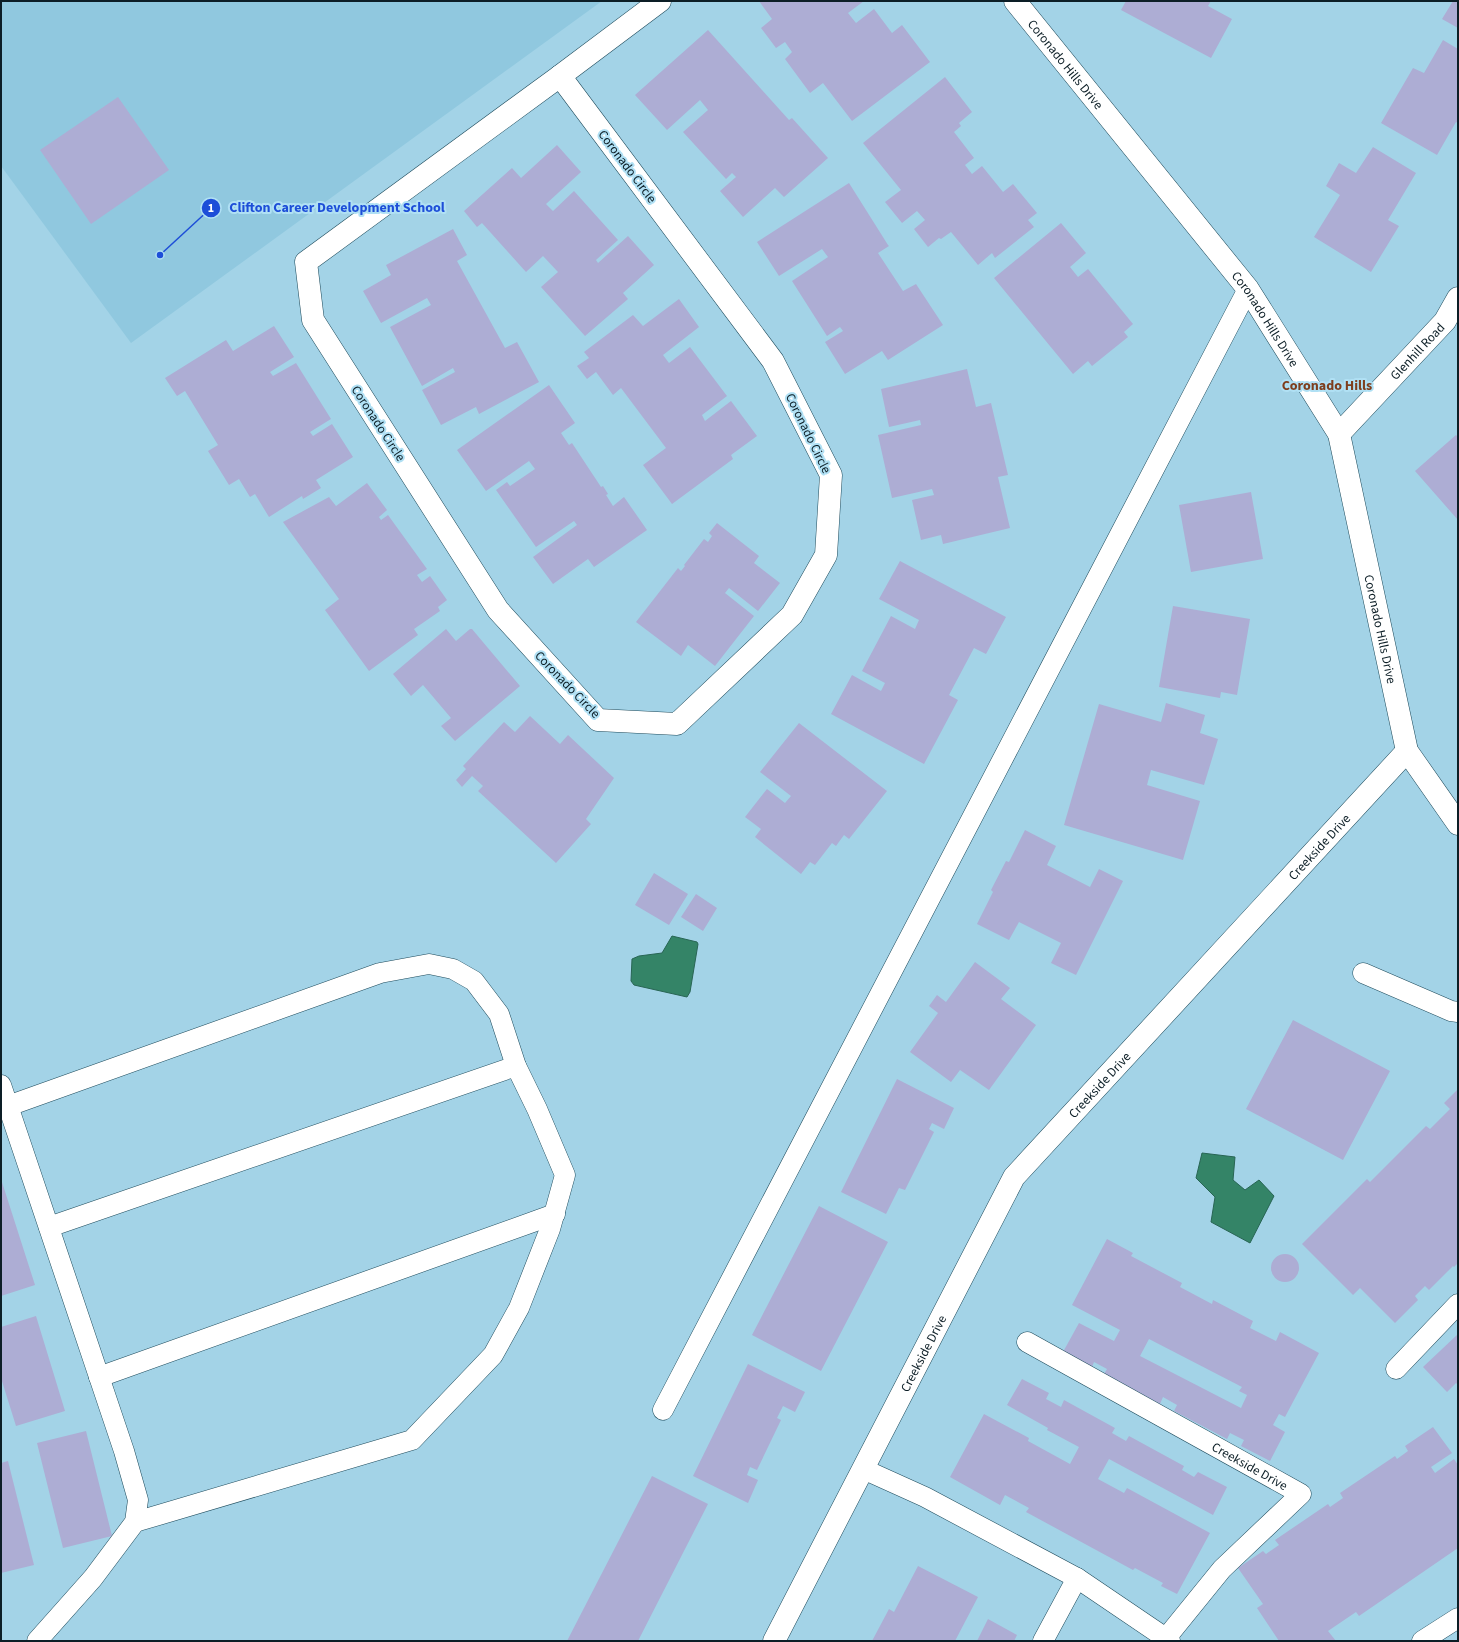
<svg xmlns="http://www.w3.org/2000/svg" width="1459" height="1642" font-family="'Source Sans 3',sans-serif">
<rect width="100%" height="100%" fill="#a3d3e7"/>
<!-- built -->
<path fill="#90c8df" d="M1 1H602L131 343 1 166Z"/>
<!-- water -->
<path fill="#348467" stroke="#286554" d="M672 936 697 942 698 944 690 992 687 997 634 985 631 981 632 959 639 956 662 953Z
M1202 1153 1235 1157 1233 1180 1245 1190 1259 1180 1274 1196 1250 1243 1211 1222 1215 1197 1196 1178Z"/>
<!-- building -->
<path fill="#adadd4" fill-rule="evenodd" d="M759 1H864L848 13 856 23 874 9 892 33 902 25 930 62 852 121 823 83 810 93 785 59 792 52 785 42 776 48 761 28 772 19Z
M1126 1H1211L1208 6 1232 19 1211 58 1121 10Z
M1453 1H1458V28L1442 19Z
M708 30 789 120 792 118 828 158 784 197 775 188 743 217 720 191 736 177 732 173 726 179 683 132 708 110 700 100 667 130 635 95Z
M1443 40 1458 49V123L1456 122 1437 155 1381 123 1413 68 1424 73Z
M945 77 972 112 959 123 961 126 954 132 974 158 965 165 972 174 982 166 1003 192 1013 184 1037 213 1028 220 1034 227 995 258 992 253 978 265 951 232 941 239 939 238 928 247 914 229 925 220 917 211 902 223 885 202 901 190 863 143Z
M118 97 169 170 91 224 40 150Z
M557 145 581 172 546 204 553 211 574 191 618 240 596 260 598 263 628 236 654 265 623 293 628 299 585 336 541 287 558 272 543 256 526 272 482 223 477 227 464 211 512 168 521 178Z
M1373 147 1416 173 1388 220 1399 226 1371 272 1314 237 1340 195 1326 186 1339 163 1356 173Z
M849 183 888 245 889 246 878 253 903 291 916 284 943 325 888 360 882 351 845 374 825 342 843 331 840 327 827 336 792 281 828 257 822 249 779 276 757 242Z
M1061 223 1086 253 1070 267 1078 277 1088 269 1133 324 1124 332 1128 337 1092 366 1088 361 1073 374 994 278Z
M453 229 467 255 457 261 505 348 517 342 539 382 479 414 476 407 441 425 422 390 455 372 453 368 422 386 390 327 431 305 427 298 381 323 363 291 391 275 386 265Z
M679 299 699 327 663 355 669 363 690 347 727 396 702 415 705 421 731 401 757 436 731 455 733 459 672 504 643 465 666 448 621 388 613 395 596 372 587 379 577 366 589 358 584 352 633 315 643 326Z
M274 326 294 357 270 372 273 376 296 363 331 419 310 432 313 436 332 424 353 457 316 480 321 488 303 499 302 496 269 517 255 494 250 497 239 479 229 485 208 451 218 445 185 391 177 396 165 378 226 340 233 351Z
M967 369 976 407 991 403 1008 475 998 477 1010 528 943 544 941 535 921 540 912 500 934 495 932 489 892 498 878 435 921 425 920 420 889 427 881 389Z
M549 385 575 423 561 433 569 445 572 443 601 487 603 486 608 494 606 495 613 506 624 497 647 530 594 567 588 559 553 584 533 557 577 525 574 521 536 547 496 490 507 482 510 486 535 469 529 461 486 491 457 450Z
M1456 435 1458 437V520L1415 471Z
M367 483 387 510 379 517 381 520 388 515 427 569 417 575 422 582 430 576 447 600 438 607 440 611 414 629 418 635 369 671 325 610 339 599 283 522 329 497 336 506Z
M1251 492 1263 559 1191 572 1179 505Z
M717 523 759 556 754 563 780 583 758 611 729 588 725 593 754 616 715 666 688 645 681 656 636 622 678 568 681 571 685 566 684 565 704 539 708 542 712 536 709 533Z
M900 561 1006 617 986 654 974 648 949 695 958 700 924 764 831 714 852 675 881 691 885 683 862 671 891 616 915 629 919 620 879 599Z
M1173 606 1250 619 1237 695 1221 692 1220 698 1159 687Z
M446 629 456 641 470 629H472L520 686 455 741 441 726 451 718 423 685 411 696 393 674Z
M1166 703 1205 715 1200 733 1218 739 1204 785 1151 770 1147 785 1200 801 1183 860 1064 825 1099 704 1161 722Z
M530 716 560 744 568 735 614 778 586 819 591 824 556 863 478 791 483 786 472 776 462 787 456 780 466 769 463 766 504 722 515 732Z
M799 723 887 791 849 839 844 835 836 846 832 843 815 865 810 862 801 874 755 837 761 829 745 817 767 789 785 803 791 796 760 772Z
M1025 830 1056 846 1047 865 1090 887 1099 869 1123 881 1076 975 1051 963 1061 943 1019 922 1009 940 977 924 993 892 991 890 1006 861 1009 862Z
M654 873 688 894 669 925 635 905Z
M696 894 717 908 703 931 681 917Z
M975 962 1010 988 1001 999 1036 1025 989 1090 960 1070 951 1082 910 1052 938 1013 929 1006 937 995 946 1002Z
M1293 1020 1390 1071 1343 1160 1246 1109Z
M897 1079 954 1108 944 1129 932 1123 929 1129 934 1132 905 1190 899 1188 886 1214 841 1192Z
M1458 1089V1263L1454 1267 1453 1266 1429 1290 1425 1286 1415 1296 1418 1300 1395 1323 1360 1288 1353 1295 1302 1244 1367 1179 1370 1182 1426 1126 1430 1129 1450 1109 1444 1103Z
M1 1179 35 1285 1 1296Z
M819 1206 888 1242 821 1371 752 1335Z
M1107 1239 1133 1253 1131 1256 1182 1283 1180 1287 1212 1304 1213 1300 1253 1321 1250 1328 1276 1341 1280 1332 1319 1353 1285 1417 1279 1414 1273 1425 1285 1432 1270 1461 1241 1446 1244 1440 1230 1433 1227 1439 1174 1411 1177 1405 1163 1397 1160 1404 1104 1374 1107 1369 1094 1362 1092 1367 1063 1352 1079 1323 1114 1341 1120 1330 1072 1305ZM1149 1339 1242 1387 1239 1391 1247 1395 1241 1408 1140 1356Z
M1271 1268a14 14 0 1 1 28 0a14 14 0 1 1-28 0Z
M36 1316 65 1411 16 1426 1 1378V1327Z
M1458 1334V1385L1456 1383 1447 1392 1423 1367Z
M748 1364 805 1392 795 1412 783 1406 777 1418 781 1420 757 1470 750 1467 747 1475 758 1480 748 1503 693 1476Z
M1022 1379 1049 1393 1046 1399 1061 1407 1064 1400 1115 1428 1112 1433 1126 1441 1129 1436 1184 1466 1182 1470 1194 1477 1198 1472 1227 1487 1213 1515 1109 1459 1098 1479 1124 1493 1127 1488 1210 1533 1177 1594 1161 1586 1163 1583 1135 1568 1133 1570 1026 1512 1029 1508 1005 1495 1000 1505 950 1477 984 1414 1029 1438 1028 1441 1070 1464 1079 1447 1047 1430 1048 1428 1007 1405Z
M1433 1427 1452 1453 1431 1467 1435 1473 1454 1459 1458 1465V1548L1359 1616 1356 1612 1328 1631 1336 1641H1279L1257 1608 1263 1604 1238 1568 1263 1551 1266 1554 1279 1545 1275 1540 1328 1504 1330 1507 1343 1498 1340 1493 1395 1456 1397 1459 1408 1451 1405 1446Z
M86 1431 112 1536 63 1548 37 1443Z
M8 1461 34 1565 1 1573V1463Z
M652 1476 708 1504 638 1641H567Z
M918 1566 978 1597 955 1641H872L889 1609 894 1612Z
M988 1619 1017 1635 1014 1641H977Z"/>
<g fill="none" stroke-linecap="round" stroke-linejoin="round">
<defs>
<g id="service">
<path d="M1363 973 1451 1011 1458 1012"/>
<path d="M1 1085 124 1451 138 1500 135 1522 93 1578 37 1641"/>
<path d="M8 1106 380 973 429 964 453 969 474 981 499 1014 516 1066 537 1109 565 1175 550 1229 519 1308 493 1355 412 1440 135 1522"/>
<path d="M49 1227 516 1066"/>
<path id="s1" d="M1027 1342 1301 1494 1222 1569 1166 1638"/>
<path d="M1396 1369 1458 1304"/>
<path d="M99 1377 555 1214"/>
<path d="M663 1410 1248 289"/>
<path d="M863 1469 925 1497 1077 1578 1170 1641"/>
<path d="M1043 1641 1077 1578"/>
<path d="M1422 1641 1458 1618"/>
</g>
<g id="minor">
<path id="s2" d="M1015 1 1248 289 1339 434 1407 751 1458 824"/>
<path d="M560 76 773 361 831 475 826 555 792 615 677 724 598 720 498 610 313 320 306 262Z"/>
<path d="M560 76 660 1"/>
<path id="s3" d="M1339 434 1445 321 1458 298"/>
<path id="s4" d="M774 1641 1014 1177 1407 751"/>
</g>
</defs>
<!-- service casing -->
<use href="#service" stroke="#1e4b5c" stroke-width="21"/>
<!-- minor casing -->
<use href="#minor" stroke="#1e4b5c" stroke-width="23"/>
<!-- service -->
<use href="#service" stroke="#fff" stroke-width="20"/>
<!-- minor -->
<use href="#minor" stroke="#fff" stroke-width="22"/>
</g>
<g text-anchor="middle" stroke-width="4" stroke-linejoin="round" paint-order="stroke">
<!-- street labels -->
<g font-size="13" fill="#0c1e26" stroke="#b0e0f4">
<text dy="5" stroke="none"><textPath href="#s2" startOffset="81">Coronado Hills Drive</textPath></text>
<text transform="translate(628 166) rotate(53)" y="5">Coronado Circle</text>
<text dy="5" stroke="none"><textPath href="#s2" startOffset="405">Coronado Hills Drive</textPath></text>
<text dy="5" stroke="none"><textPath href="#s3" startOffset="114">Glenhill Road</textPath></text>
<text transform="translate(379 423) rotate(57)" y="5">Coronado Circle</text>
<text transform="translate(809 433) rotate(64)" y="5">Coronado Circle</text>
<text dy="5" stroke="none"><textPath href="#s2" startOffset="741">Coronado Hills Drive</textPath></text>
<text transform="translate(568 684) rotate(46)" y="5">Coronado Circle</text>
<text dy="5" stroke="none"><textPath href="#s4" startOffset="972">Creekside Drive</textPath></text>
<text dy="5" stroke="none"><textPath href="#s4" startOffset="648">Creekside Drive</textPath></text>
<text dy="5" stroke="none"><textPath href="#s4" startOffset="324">Creekside Drive</textPath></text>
<text dy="5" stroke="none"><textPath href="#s1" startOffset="255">Creekside Drive</textPath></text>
</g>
<!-- neighbourhood labels -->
<g font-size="14" font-weight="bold" fill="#7e3e1d" stroke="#b0e0f4">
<text x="1327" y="390">Coronado Hills</text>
</g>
</g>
<!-- callouts -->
<path fill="none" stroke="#1d4ed8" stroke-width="1.5" d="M160 255L211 208"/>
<g fill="#1d4ed8" stroke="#b0e0f4" stroke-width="1.5">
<circle cx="160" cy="255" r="4"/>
<circle cx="211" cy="208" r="10"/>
</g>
<g font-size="12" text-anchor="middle" font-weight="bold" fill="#fff">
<text x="211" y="212">1</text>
</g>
<g font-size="14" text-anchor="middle" font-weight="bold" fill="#1d4ed8" stroke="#b0e0f4" stroke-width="4" stroke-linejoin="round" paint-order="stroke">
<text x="337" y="212">Clifton Career Development School</text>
</g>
<!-- border -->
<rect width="1459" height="1642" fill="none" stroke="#0c1e26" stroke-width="4"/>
</svg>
